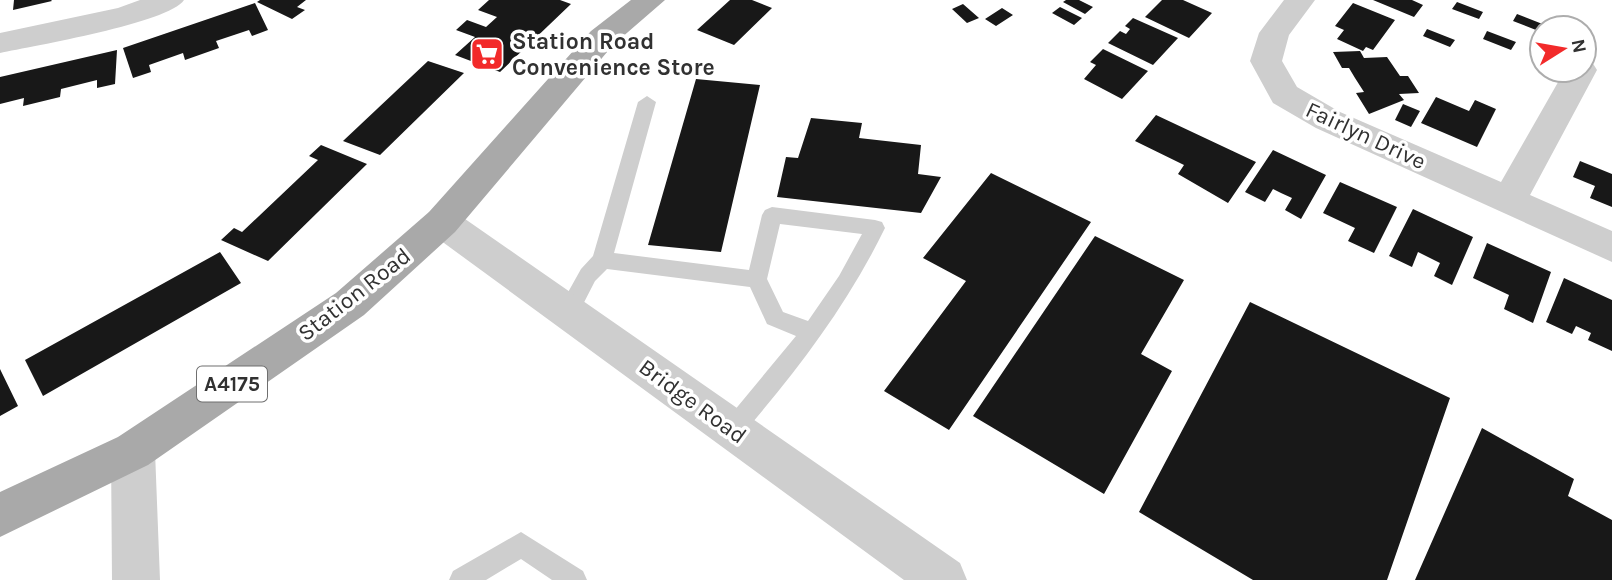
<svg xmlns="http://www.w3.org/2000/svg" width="1612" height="580" font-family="Karla,sans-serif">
<rect width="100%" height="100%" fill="#fff"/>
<!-- building -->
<path fill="#181818" d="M14 0H51L52 1 13 10Z
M260 0H306L297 7 305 10 292 19 257 2Z
M489 0H560L571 4 500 72 455 55 475 37 456 30 467 20 486 27 497 17 478 10Z
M730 0H752L772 8 734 45 697 30Z
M1066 0H1079L1093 7 1085 14 1063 2Z
M1162 0H1183L1212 13 1189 38 1145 17Z
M1373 0H1412L1423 5 1414 17Z
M1457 2 1483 12 1479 19 1452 9Z
M255 3 268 30 252 36 249 30 216 41 219 48 185 60 183 53 149 65 151 72 133 78 123 48Z
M1353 3 1395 20 1373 50 1366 47 1363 51 1337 39 1344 30 1335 26Z
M963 4 979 18 967 23 952 9Z
M1060 7 1082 18 1074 25 1052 13Z
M1002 8 1013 15 996 26 985 19Z
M1517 14 1545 25 1541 32 1513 21Z
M1133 18 1178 38 1153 65 1108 43 1120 31 1126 34 1130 29 1125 26Z
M1427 29 1455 40 1450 47 1423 36Z
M1487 31 1516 42 1511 50 1483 39Z
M1103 49 1148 71 1122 99 1084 79 1096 65 1090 62Z
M117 50 115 84 97 88V80L61 89 60 97 23 106 24 98 0 104V77Z
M1360 51 1364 58 1387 57 1400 76H1408L1419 93 1399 94 1404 100 1369 114 1356 93 1364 92 1355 78 1349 68H1342L1333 52Z
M428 61 464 73 380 155 343 141Z
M696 79 760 85 721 252 648 245Z
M1436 97 1469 111 1475 100 1496 109 1477 147 1421 123Z
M1403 104 1420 111 1411 127 1395 120Z
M1156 115 1256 162 1228 203 1178 174 1184 165 1135 141Z
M811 118 862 123 859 138 921 145 918 174 941 177 921 213 777 197 786 157 798 158Z
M321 145 367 164 268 261 221 240 234 228 242 232 318 160 309 156Z
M1273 150 1326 175 1301 219 1285 210 1292 198 1281 193 1273 189 1265 202 1245 192Z
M1580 161 1612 174V207L1590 198 1595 186 1573 177Z
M991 173 1091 222 949 430 884 391 966 281 923 258Z
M1340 182 1397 207 1374 253 1348 241 1355 228 1323 213Z
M1413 209 1473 237 1452 285 1434 276 1440 263 1418 252 1412 267 1389 256Z
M1095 236 1184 280 1141 354 1172 371 1104 494 973 416Z
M1487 243 1551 272 1533 323 1504 309 1509 295 1473 278Z
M220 252 241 283 43 396 25 360Z
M1564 278 1612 300V351L1588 340 1591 333 1576 326 1572 334 1546 322Z
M1250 302 1450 398 1387 580H1253L1139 512Z
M0 369 18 406 0 416Z
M1482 428 1574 479 1568 496 1612 520V580H1415Z"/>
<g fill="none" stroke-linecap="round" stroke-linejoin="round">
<!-- lane -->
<path fill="#cecece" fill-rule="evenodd" d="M647 96 656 102 614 253 749 270 762 215 765 210 772 207 875 220 882 222 885 228C847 306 796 372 740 437L732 441 724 437 720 430 724 423 796 336 767 324 750 287 607 269 595 281 576 318 568 321 560 318 557 312 581 269 593 256 638 102ZM780 224 862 234 839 276 808 321 783 312 767 279Z
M521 532 583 571 587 580H552L521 559 486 580H449L453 571Z"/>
<!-- street -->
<path fill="#cecece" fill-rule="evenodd" d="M140 0H184C169 23 33 46 0 53V33L118 8Z
M1284 0H1315L1289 35 1282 61 1297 87 1340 112 1501 182 1565 70H1584V60L1592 62 1597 70 1530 195 1612 231V262L1316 128 1273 103 1250 61 1259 33Z
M442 208 455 212 960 563 967 580H904L429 232 424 222 429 212Z
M133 431 148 437 155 451 160 580H112L111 451 118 437Z"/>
<!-- primary -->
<path fill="#a9a9a9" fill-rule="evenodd" d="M631 0H665L613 45 455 232 364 315 148 465 0 537V492L118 437 336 293 429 212 591 31Z"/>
</g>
<!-- icons -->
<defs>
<symbol id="supermarket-square" viewBox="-11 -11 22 22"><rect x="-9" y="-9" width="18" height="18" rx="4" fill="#f22a2a" stroke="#fff"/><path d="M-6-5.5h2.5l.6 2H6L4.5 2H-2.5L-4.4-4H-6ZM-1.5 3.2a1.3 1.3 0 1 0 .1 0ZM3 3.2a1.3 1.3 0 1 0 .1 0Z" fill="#fff"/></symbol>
</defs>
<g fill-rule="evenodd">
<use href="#supermarket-square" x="468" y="35" width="38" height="38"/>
</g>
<g text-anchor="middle" stroke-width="7" stroke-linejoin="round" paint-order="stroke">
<!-- shield labels -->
<rect fill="#fff" stroke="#6f6f6f" stroke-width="2" x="197" y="366.5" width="70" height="35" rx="5"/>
<g font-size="21" font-weight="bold" fill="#313131">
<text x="232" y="391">A4175</text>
</g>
<!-- poi labels -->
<g font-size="23" font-weight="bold" fill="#313131" stroke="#fff" text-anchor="start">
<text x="512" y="49">Station Road<tspan x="512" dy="26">Convenience Store</tspan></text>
</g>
<!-- street labels -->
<g font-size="23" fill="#313131" stroke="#fff">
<text transform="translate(1366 135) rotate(25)" y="8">Fairlyn Drive</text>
<text transform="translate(354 294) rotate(-38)" y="8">Station Road</text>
<text transform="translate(693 401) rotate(36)" y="8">Bridge Road</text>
</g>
</g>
<!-- north arrow -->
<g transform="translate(1563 49) rotate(79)"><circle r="33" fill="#ffffff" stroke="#adadad" stroke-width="2"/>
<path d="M0-5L12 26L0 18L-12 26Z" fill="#f22a2a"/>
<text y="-10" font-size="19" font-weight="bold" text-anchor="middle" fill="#313131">N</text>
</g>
</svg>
